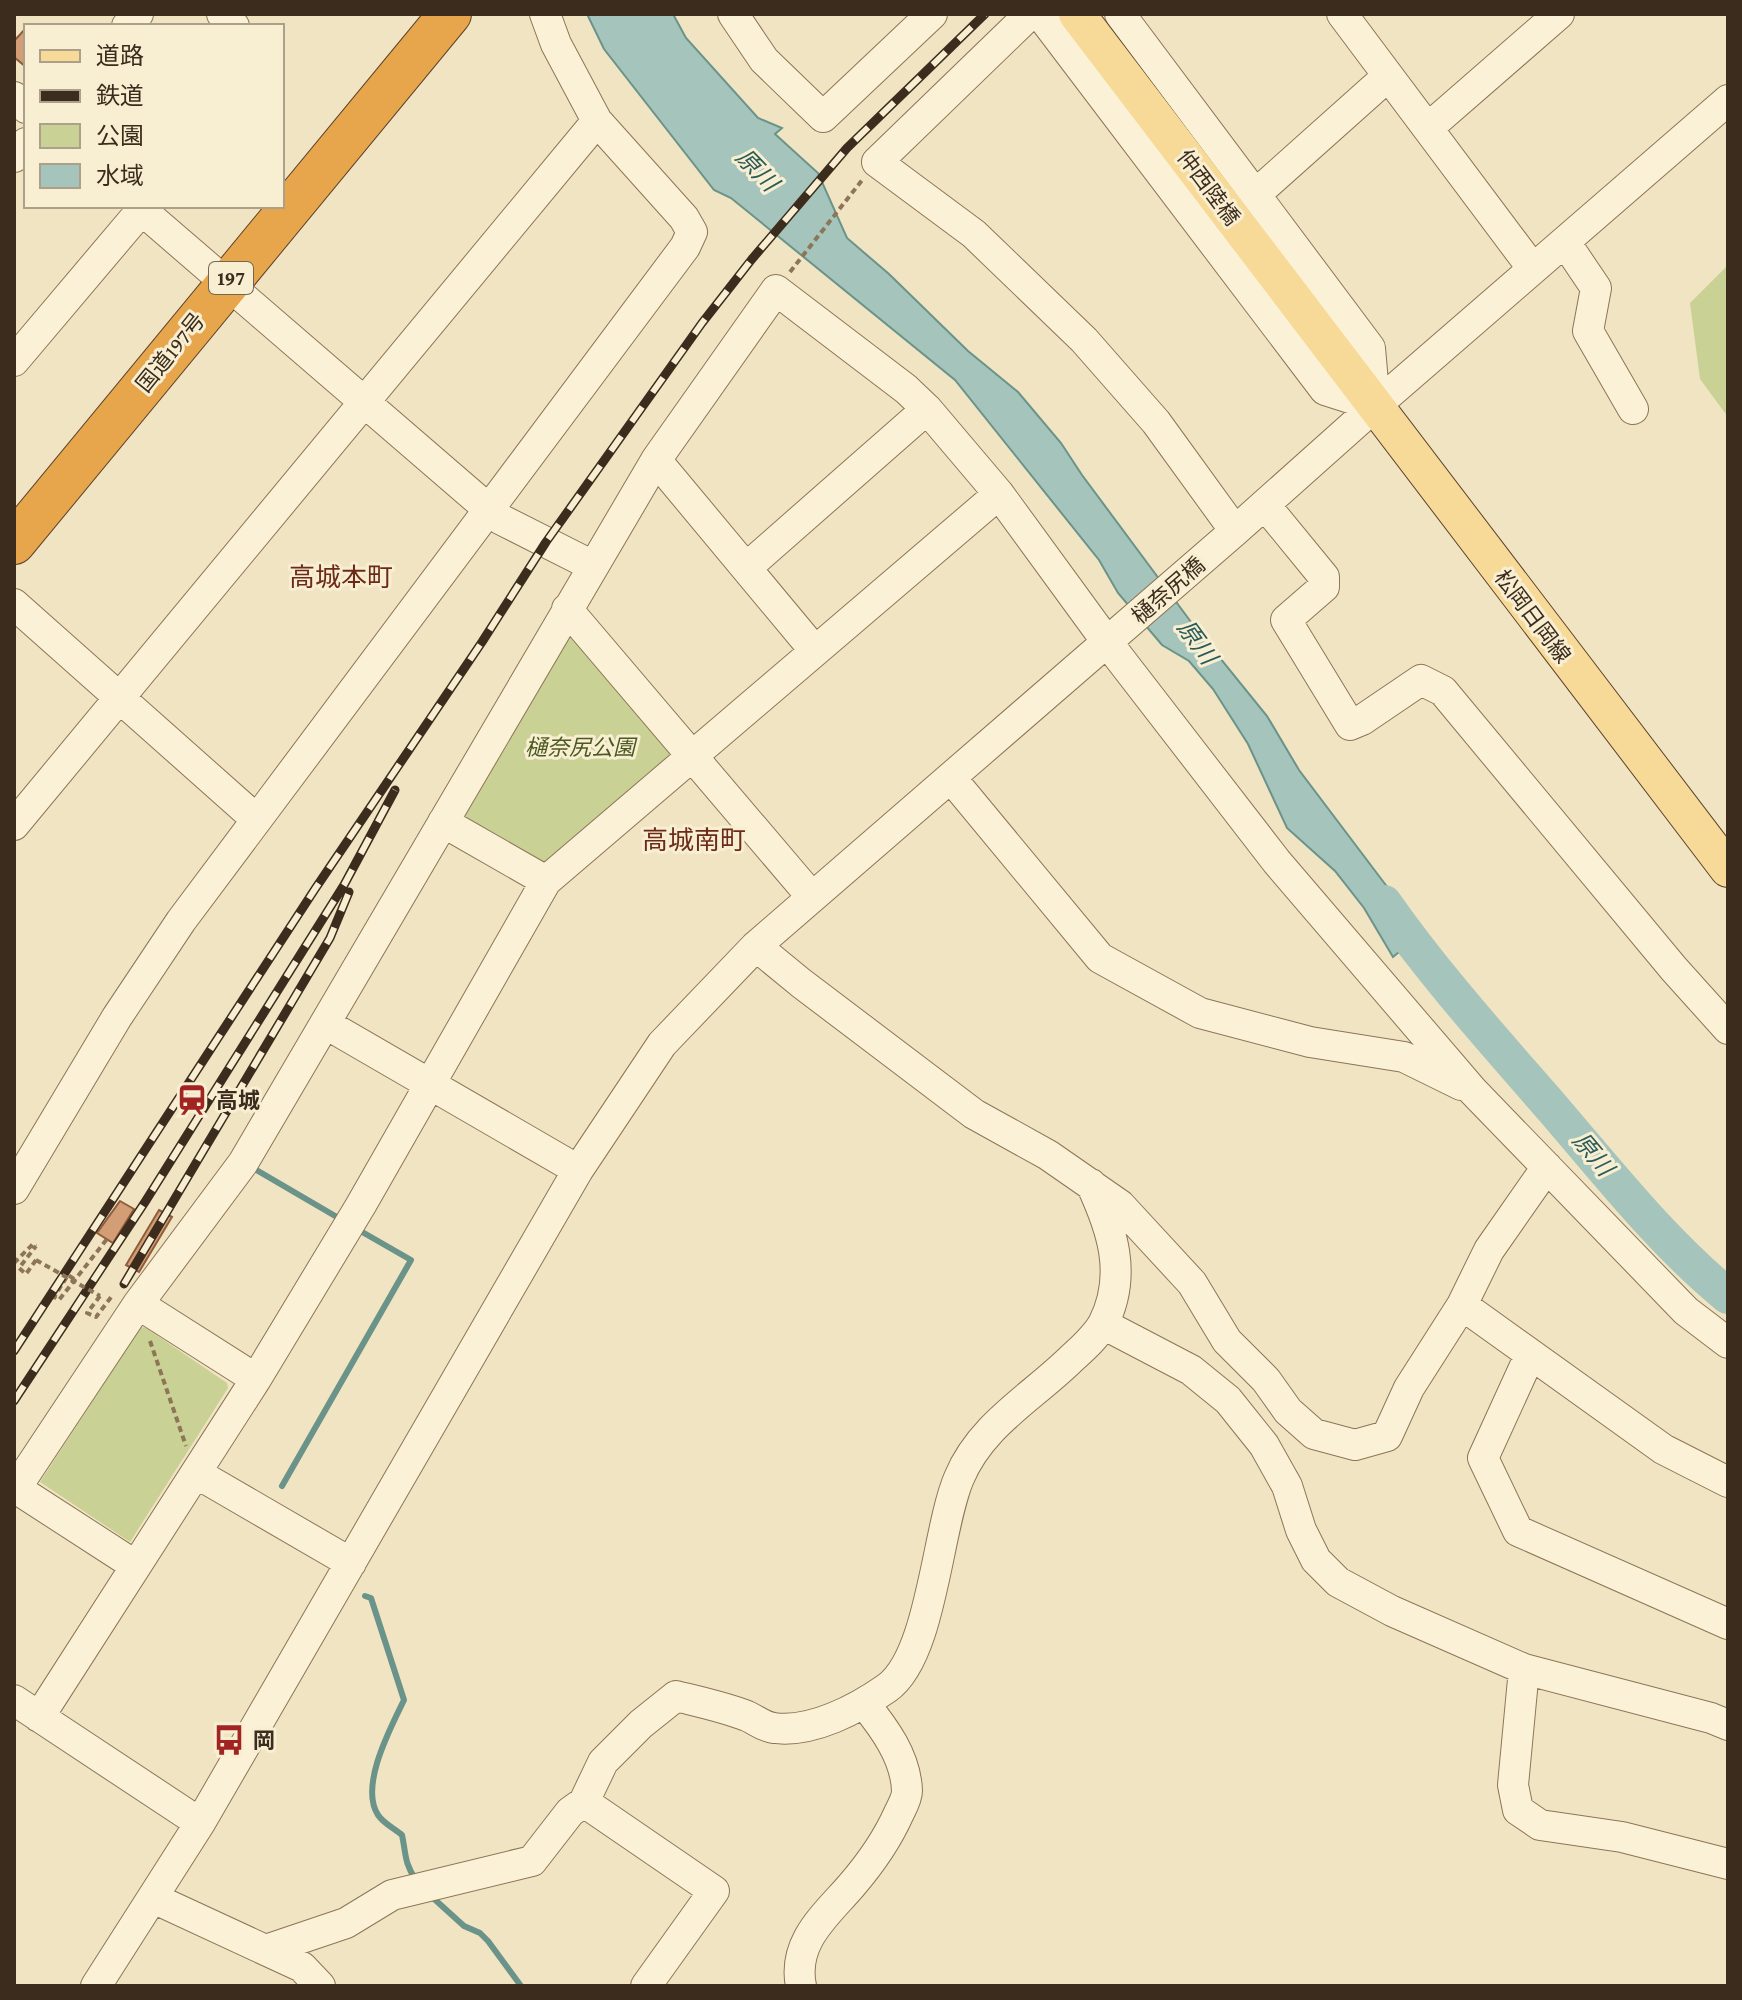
<svg xmlns="http://www.w3.org/2000/svg" width="1742" height="2000" font-family="'Crimson Pro','Noto Sans JP',serif">
<rect width="100%" height="100%" fill="#f1e4c2"/>
<!-- green -->
<path fill="#c9d195" d="M1728 265V417L1700 379 1690 303Z
M567 630 674 750 673 761 550 867 463 823 460 813Z
M141 1327 146 1328 227 1383 228 1388 130 1542 40 1482Z"/>
<!-- water -->
<path fill="#a5c4bb" stroke="#6a9389" stroke-width="2" d="M587 14H673L686 38 758 118 782 128 775 134 818 173 847 238 889 274 968 351 1018 392 1061 443 1082 475 1194 626 1267 716 1299 770 1422 933 1393 957 1364 908 1335 871 1287 828 1248 744 1213 689 1189 661 1162 645 1118 593 1099 560 955 380 731 198 714 190 604 49Z"/>
<g fill="none" stroke-linecap="round" stroke-linejoin="round">
<!-- stream -->
<path stroke="#6a9389" stroke-width="6" d="M253 1168 342 1220
M282 1486 411 1260 357 1229
M365 1596 371 1598 404 1700C391 1727 359 1786 378 1815 384 1824 394 1828 402 1835 406 1853 404 1863 416 1880
M432 1897 464 1926 480 1933 488 1941 521 1986"/>
<!-- river -->
<path stroke="#a5c4bb" stroke-width="36" d="M1384 903C1435 976 1496 1043 1554 1110 1609 1174 1662 1242 1728 1296"/>
</g>
<!-- building -->
<path fill="#d39d75" stroke="#8e5d3b" stroke-width="2" d="M26 28V67L14 57V41Z
M120 1201 134 1209 113 1243 97 1233Z
M159 1210 172 1217 139 1272 126 1265Z"/>
<g fill="none" stroke-linecap="round" stroke-linejoin="round">
<defs>
<path id="minor" d="M222 14 234 26
M733 14 764 60 823 117 932 14
M1030 14 877 162 974 234 1084 340 1156 422 1235 531
M1040 14 1325 390 1375 406
M1120 14 1370 348 1375 406
M1342 14 1533 269
M127 26 138 14
M14 97 26 108
M1428 128 1559 14
M14 157 26 143
M1256 194 1388 76
M137 206 500 519 593 566
M1565 242 1596 288 1588 331 1633 409
M14 361 145 206
M656 460 815 651
M1265 505 1324 577V587L1286 620 1350 725 1362 720 1421 680 1443 691 1674 969 1728 1029
M746 568 927 409
M14 604 256 819
M567 609 812 897
M951 778 1100 958 1200 1013 1310 1042 1404 1057 1461 1085
M443 822 546 881
M14 825 597 121
M756 946 801 983 974 1114 1048 1155 1120 1205 1192 1283 1227 1341 1266 1380 1288 1411 1314 1434 1355 1445 1387 1436 1409 1388 1462 1305 1489 1250 1547 1167
M326 1024 578 1170
M14 1189 117 1017 181 921 685 247 692 232 684 218 597 121 556 44 545 14
M138 1304 256 1379
M1462 1305 1663 1449 1728 1482
M1103 1324 1191 1370 1228 1400 1264 1445 1287 1486 1301 1530 1316 1560 1338 1582 1392 1611 1524 1669 1711 1718 1728 1725
M1530 1355 1483 1458 1518 1531 1728 1624
M196 1473 351 1563
M17 1489 136 1566
M14 1491 138 1304 243 1163 656 460 776 290 906 389 927 409 999 494 1107 642 1277 862 1473 1091 1686 1311 1728 1343
M1524 1669 1513 1785 1518 1810 1540 1825 1622 1837 1728 1864
M14 1700 200 1823
M39 1717 256 1379 361 1205 546 881 999 494
M584 1802 714 1891 646 1986
M153 1898 302 1967 320 1986
M266 1950 346 1923 392 1895 532 1861 570 1812 584 1802 603 1762 641 1724 676 1696C700 1702 724 1707 747 1716 756 1720 764 1727 774 1728 812 1733 857 1709 887 1688 932 1656 937 1529 959 1478 981 1425 1031 1398 1070 1360 1082 1349 1095 1338 1103 1324 1128 1275 1112 1229 1091 1184
M96 1986 200 1823 578 1170 662 1044 756 946 1235 531 1375 406 1728 100
M801 1986C792 1942 826 1915 851 1886 870 1864 887 1840 899 1813 902 1807 907 1798 907 1791 906 1757 884 1728 864 1703"/>
<path id="major" d="M1077 14 1728 869"/>
<path id="highway" d="M14 543 450 14"/>
</defs>
<!-- minor casing -->
<use href="#minor" stroke="#8d7557" stroke-width="32"/>
<!-- major casing -->
<use href="#major" stroke="#5a422c" stroke-width="38"/>
<!-- highway casing -->
<use href="#highway" stroke="#5a422c" stroke-width="44"/>
<!-- path -->
<path stroke="#8d7557" stroke-width="4" stroke-dasharray="6 4" stroke-linecap="butt" d="M790 272 863 179
M36 1260 26 1274 19 1268 36 1246
M14 1263 33 1244 36 1246
M74 1279 68 1275 54 1297 59 1300 107 1239
M100 1296 87 1313 96 1317 112 1296
M150 1341 186 1446"/>
<!-- minor -->
<use href="#minor" stroke="#fbf1d6" stroke-width="30"/>
<!-- major -->
<use href="#major" stroke="#f7da97" stroke-width="36"/>
<!-- highway -->
<use href="#highway" stroke="#e7a54c" stroke-width="42"/>
<defs>
<path id="rail" d="M124 1284 330 938 349 892
M14 1351 315 889 482 642 546 542 702 323 752 259 847 148 985 14
M14 1401 145 1202 344 885 395 790"/>
</defs>
<!-- rail casing -->
<use href="#rail" stroke="#3c2c1d" stroke-width="9"/>
<!-- rail -->
<use href="#rail" stroke="#f8eed2" stroke-width="6" stroke-dasharray="18" stroke-linecap="butt"/>
<!-- path-bridge -->
<path stroke="#8d7557" stroke-width="4" stroke-dasharray="6 4" stroke-linecap="butt" d="M36 1260 100 1296"/>
</g>
<!-- icons -->
<defs>
<symbol id="station-bare" viewBox="-9 -9 18 18"><path d="M-3-6H3Q5-6 5-4V2Q5 4 3 4L4.5 6H3L1.5 4h-3L-3 6H-4.5L-3 4Q-5 4-5 2V-4Q-5-6-3-6ZM-3.5-4v3h7v-3ZM-3.5 1v1.5H-2V1ZM2 1v1.5H3.5V1Z" fill="#a12322" stroke="#f8eed2" stroke-width="2.5" paint-order="stroke"/></symbol>
<symbol id="bus-bare" viewBox="-9 -9 18 18"><path d="M-5-6H5V4H4V6H2V4H-2V6H-4V4H-5ZM-3.5-4V0h7V-4ZM-3.5 1.2v1.5H-2V1.2ZM2 1.2v1.5H3.5V1.2Z" fill="#a12322" stroke="#f8eed2" stroke-width="2.5" paint-order="stroke"/></symbol>
</defs>
<g fill-rule="evenodd">
<use href="#station-bare" x="170" y="1078" width="44" height="44"/>
<use href="#bus-bare" x="207" y="1718" width="44" height="44"/>
</g>
<g text-anchor="middle" stroke-width="6" stroke-linejoin="round" paint-order="stroke">
<!-- shield labels -->
<rect fill="#f8eed2" stroke="#746653" stroke-width="2" x="209" y="262" width="44" height="32" rx="6"/>
<g font-size="20" font-weight="bold" fill="#3c2c1d">
<text x="231" y="285">197</text>
</g>
<!-- street labels -->
<g font-size="22" fill="#3c2c1d" stroke="#f8eed2">
<text transform="translate(1209 187) rotate(53)" y="8">仲西陸橋</text>
<text transform="translate(170 352) rotate(-51)" y="8">国道197号</text>
<text transform="translate(1168 590) rotate(-41)" y="8">樋奈尻橋</text>
<text transform="translate(1533 616) rotate(53)" y="8">松岡日岡線</text>
</g>
<!-- park labels -->
<g font-size="22" font-style="italic" fill="#4b5a22" stroke="#f8eed2">
<text x="580" y="755">樋奈尻公園</text>
</g>
<!-- poi labels -->
<g font-size="22" font-weight="bold" fill="#3c2c1d" stroke="#f8eed2" text-anchor="start">
<text x="216" y="1108">高城</text>
<text x="253" y="1748">岡</text>
</g>
<!-- water labels -->
<g font-size="24" font-style="italic" fill="#2b5c5a" stroke="#f8eed2">
<text transform="translate(757 170) rotate(46)" y="8">原川</text>
<text transform="translate(1197 642) rotate(54)" y="8">原川</text>
<text transform="translate(1593 1154) rotate(50)" y="8">原川</text>
</g>
<!-- quarter labels -->
<g font-size="26" fill="#6c2b19" stroke="#f8eed2">
<text x="341" y="586">高城本町</text>
<text x="694" y="849">高城南町</text>
</g>
</g>
<!-- border -->
<rect width="1742" height="2000" fill="none" stroke="#3c2c1d" stroke-width="32"/>
<!-- legend -->
<rect x="24" y="24" width="260" height="184" fill="#f8eed2" stroke="#ada08a" stroke-width="2"/>
<rect x="40" y="50" width="40" height="12" fill="#f7da97" stroke="#ada08a" stroke-width="2"/>
<text x="96" y="64" font-size="24" fill="#3c2c1d">道路</text>
<rect x="40" y="90" width="40" height="12" fill="#3c2c1d" stroke="#ada08a" stroke-width="2"/>
<text x="96" y="104" font-size="24" fill="#3c2c1d">鉄道</text>
<rect x="40" y="124" width="40" height="24" fill="#c9d195" stroke="#ada08a" stroke-width="2"/>
<text x="96" y="144" font-size="24" fill="#3c2c1d">公園</text>
<rect x="40" y="164" width="40" height="24" fill="#a5c4bb" stroke="#ada08a" stroke-width="2"/>
<text x="96" y="184" font-size="24" fill="#3c2c1d">水域</text>
</svg>
